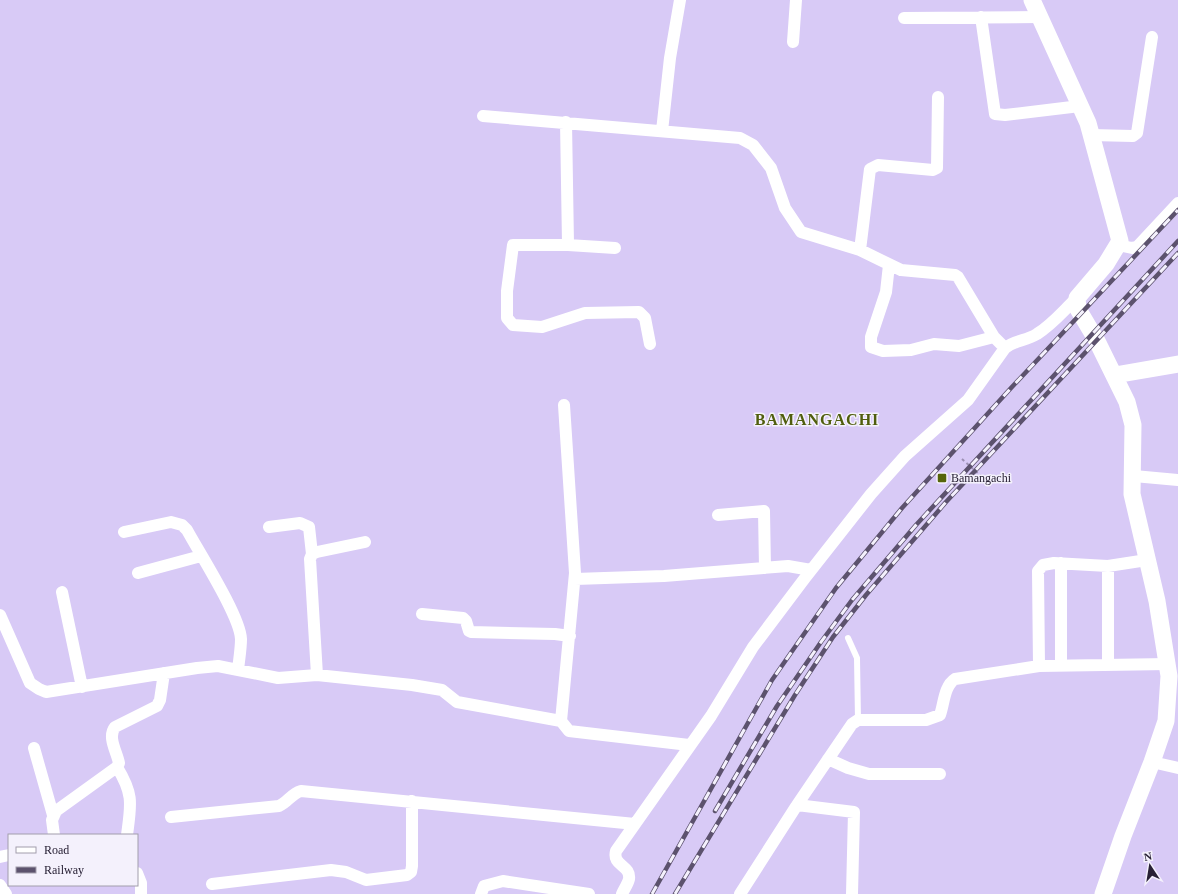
<svg xmlns="http://www.w3.org/2000/svg" width="1178" height="894" font-family="'Times New Roman',serif">
<rect width="100%" height="100%" fill="#d8caf6"/>
<g fill="none" stroke-linecap="round" stroke-linejoin="round">
<!-- path -->
<path stroke="#9c90b4" stroke-width="2" stroke-dasharray="3 3" stroke-linecap="butt" d="M962 459 982 477"/>
<!-- lane -->
<path stroke="#fff" stroke-width="6" d="M848 638 857 658 858 720"/>
<!-- street -->
<path stroke="#fff" stroke-width="12" d="M981 17 995 114 1005 115 1080 106
M904 18 1039 17
M793 42 796 0
M483 116 740 138 753 145 771 168 785 208 801 232 860 250 901 270 955 275 958 277 994 337 1005 348
M566 122 568 244 566 245H513L507 291V318L513 325 542 327 585 313 639 312 645 318 650 344
M662 131 670 58 680 0
M1091 135 1133 136 1137 133 1152 37
M568 245 615 248
M1118 245 1132 248 1137 247 1178 203
M860 250 870 169 878 165 933 170 937 168 938 97
M889 265 886 292 871 337V347L883 351 911 350 934 344 959 346 994 337
M564 405 575 573 561 721 569 731 689 745
M1134 476 1178 480
M718 515 764 511 765 568
M269 527 300 523 309 527 312 554
M124 532 171 522 182 525 187 530C200 554 240 616 241 639 241 649 239 660 238 670
M1061 563V665
M1108 566V664
M138 573 201 556
M575 579 664 576 788 566 811 570
M62 592 82 687
M422 614 463 618 466 621 469 631 471 632 555 634 570 636
M0 615 30 683 39 689 46 692 197 668 218 666 278 678 317 675 412 685 442 690 457 702 561 721
M1039 666 1038 571 1043 565 1054 563 1108 566 1147 560
M317 675 310 559 312 554 317 552 365 542
M34 748 53 815
M828 759 848 768 869 774H940
M1152 762 1178 768
M117 767C134 795 131 804 127 835
M797 805 854 812 852 894
M171 817 279 806C288 802 291 794 301 791L635 824
M54 835 52 820 56 811 117 767 119 763C117 752 107 737 115 727L157 706 160 700 164 673
M0 857 9 855
M137 873 141 883V894
M212 884 331 870 346 872 366 880 407 875 411 872 412 866V801
M0 885 6 894
M481 894 484 886 503 881 589 894
M622 894C624 889 628 884 629 879 631 865 612 866 616 851L711 716 753 647 805 578 871 494 905 456 968 400 1005 348C1015 340 1026 341 1037 334 1052 325 1064 310 1077 298
M740 894 797 805 852 724 858 720H926L940 715C944 704 944 686 955 679L1039 666 1168 664"/>
<!-- secondary -->
<path stroke="#fff" stroke-width="17" d="M1032 0 1088 123 1120 241 1106 264 1077 298 1078 309 1097 341 1127 402 1133 425 1132 494 1157 601 1169 676 1166 721 1152 762 1123 836 1103 894
M1115 375 1178 364"/>
<defs>
<path id="rail" d="M715 811 777 706 821 642 852 600 916 525 1178 241
M652 894 772 680 836 588 902 508 1011 388 1178 210
M675 894 795 695 833 637 866 595 946 502 1178 253"/>
</defs>
<!-- rail casing -->
<use href="#rail" stroke="#5c526d" stroke-width="4.5"/>
<!-- rail -->
<use href="#rail" stroke="#f4f1fc" stroke-width="3" stroke-dasharray="9" stroke-linecap="butt"/>
</g>
<!-- markers -->
<rect fill="#56650a" stroke="#f4f1fc" stroke-width="1.5" x="937" y="473" width="10" height="10" rx="2"/>
<g text-anchor="middle" stroke-width="3" stroke-linejoin="round" paint-order="stroke">
<!-- poi labels -->
<g font-size="12" fill="#282135" stroke="#f4f1fc" text-anchor="start">
<text x="951" y="482">Bamangachi</text>
</g>
<!-- district labels -->
<g font-size="16" font-weight="bold" letter-spacing="1" fill="#505e0e" stroke="#f4f1fc">
<text x="817" y="425">BAMANGACHI</text>
</g>
</g>
<!-- legend -->
<rect x="8" y="834" width="130" height="52" fill="#f4f1fc" stroke="#a29eac"/>
<rect x="16" y="847" width="20" height="6" fill="#ffffff" stroke="#a29eac"/>
<text x="44" y="854" font-size="12" fill="#282135">Road</text>
<rect x="16" y="867" width="20" height="6" fill="#5c526d" stroke="#a29eac"/>
<text x="44" y="874" font-size="12" fill="#282135">Railway</text>
<!-- north arrow -->
<g transform="translate(1150 866) rotate(348)" stroke="#f4f1fc" stroke-width="3" paint-order="stroke">
<path d="M0-3L7 15L0 10L-7 15Z" fill="#282135"/>
<text y="-6" font-size="11" font-weight="bold" text-anchor="middle" fill="#282135">N</text>
</g>
</svg>
